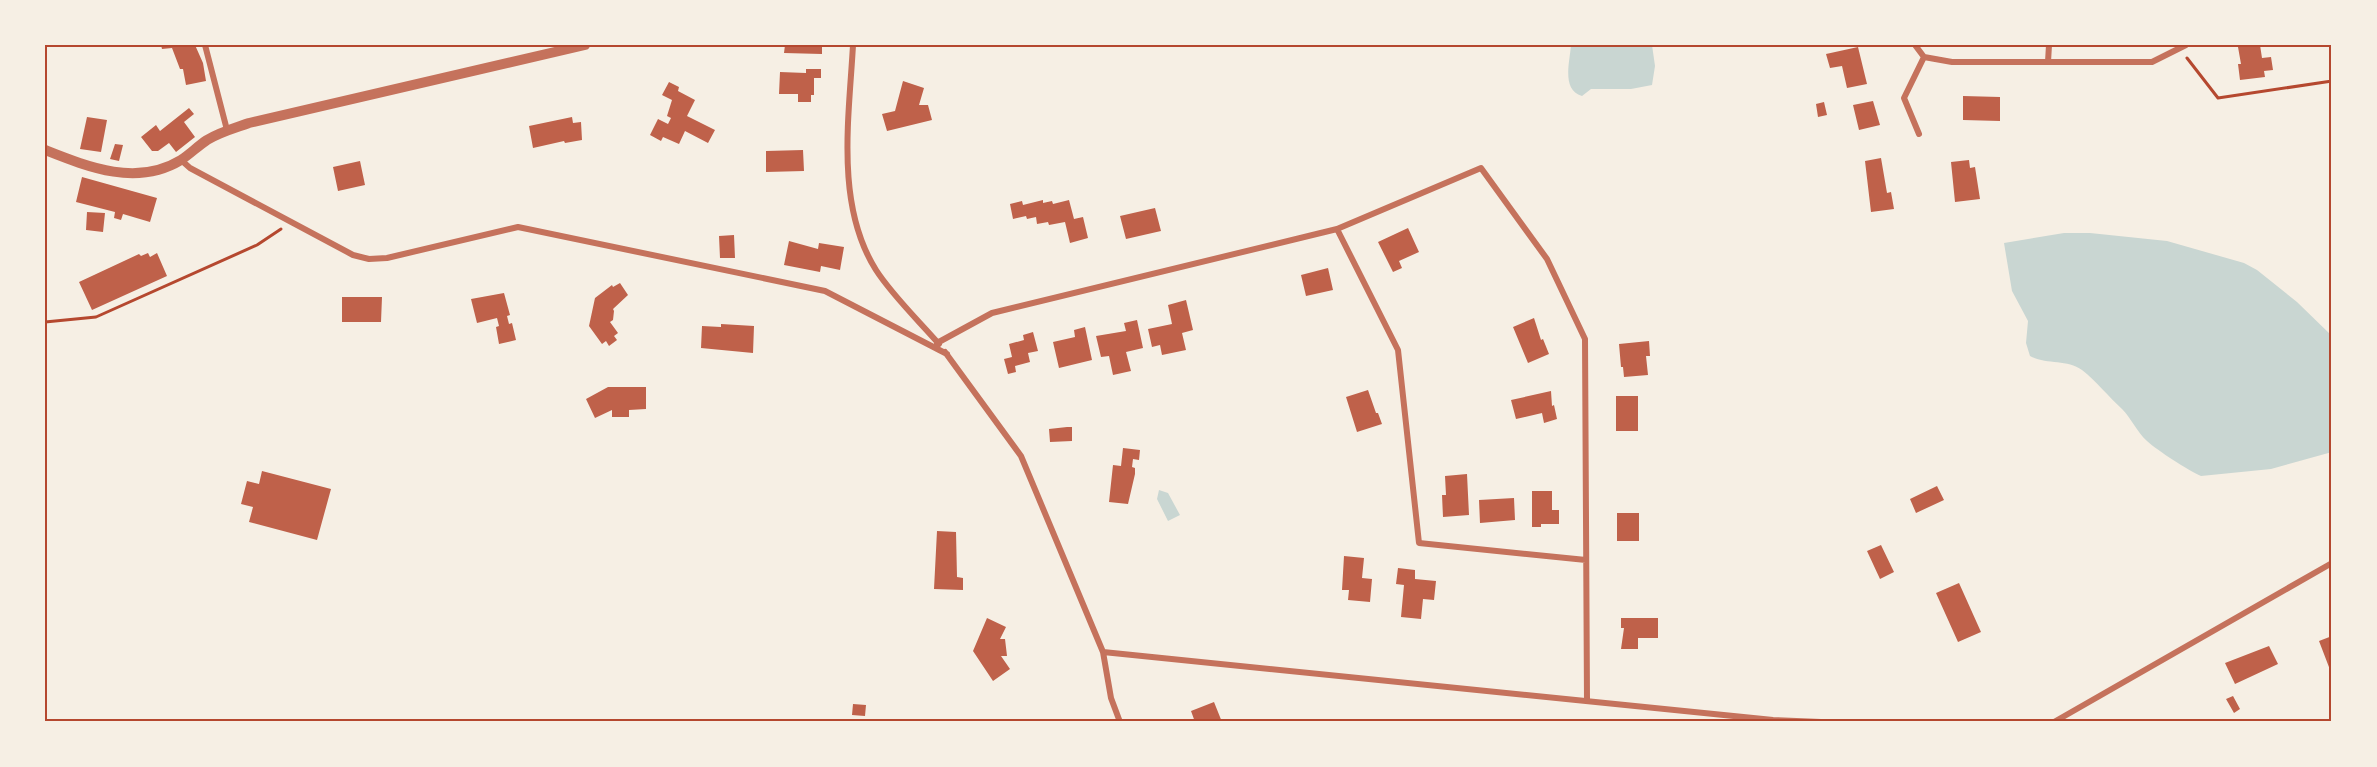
<svg xmlns="http://www.w3.org/2000/svg" width="2377" height="767" font-family="'Varela Round',sans-serif">
<rect width="100%" height="100%" fill="#f6efe4"/>
<!-- water -->
<path fill="#c9d6d2" d="M1571 45H1652L1655 66 1652 85 1631 89H1591L1582 96C1561 90 1570 61 1571 45Z
M2064 233H2090L2167 241 2244 263 2257 270 2297 302 2332 336V452L2271 469 2201 476C2188 470 2158 451 2147 441 2137 432 2131 418 2122 409 2109 397 2096 381 2082 370 2067 359 2046 365 2030 356L2026 343 2028 321 2012 291 2004 243Z
M1159 490 1168 493 1180 515 1168 521 1157 499Z"/>
<!-- building -->
<path fill="#bf614a" d="M161 45H195L203 63 206 81 186 85 183 69H180L172 48 162 49Z
M785 45H822V54L784 53Z
M2260 45 2262 58 2271 57 2273 70 2264 71 2265 77 2240 80 2238 64H2241L2238 47Z
M1858 47 1867 84 1847 88 1842 66 1830 68 1826 54Z
M806 69H821V78H814V95H811V102H798V94H779L780 72 806 73Z
M903 81 924 88 919 105H928L932 120 887 131 882 114 895 111Z
M669 82 679 87 678 91 695 100 687 116 715 130 708 143 685 131 679 144 663 137 661 141 650 135 658 119 668 124 671 118 667 116 672 100 662 95Z
M1963 96 2000 97V121L1963 120Z
M1873 101 1880 125 1859 130 1853 105Z
M1824 102 1827 115 1818 117 1816 104Z
M189 108 194 114 184 122 195 137 176 152 169 143 158 151H152L141 137 156 125 160 131Z
M87 117 107 120 101 152 80 149Z
M572 117 573 123 581 122 582 140 565 143 564 141 533 148 529 126Z
M115 144 123 145 119 161 110 159Z
M803 150 804 171 766 172V151Z
M1881 158 1887 193 1891 192 1894 209 1871 212 1865 161Z
M1969 160 1970 168 1975 167 1980 199 1955 202 1951 162Z
M360 161 365 185 338 191 333 167Z
M82 177 157 198 150 222 123 214 121 220 114 218 115 212 76 202Z
M1043 200V203L1052 201 1053 204 1069 200 1074 219 1083 217 1088 238 1070 243 1065 222 1049 225 1048 222 1037 224 1036 217 1027 219 1026 216 1013 219 1010 204 1022 201 1023 205Z
M1155 208 1161 231 1126 239 1120 216Z
M87 212 105 213 103 232 86 230Z
M1408 228 1419 252 1399 261 1402 268 1393 272 1378 242Z
M734 235 735 258H720L719 236Z
M789 241 818 249 819 243 844 247 840 270 821 266 820 272 784 265Z
M148 253 150 257 157 253 167 276 92 310 79 282 139 254 141 256Z
M1328 268 1333 290 1306 296 1301 275Z
M620 283 628 295 613 309 614 311 613 320 610 322 618 333 614 336 617 340 609 346 606 341 602 344 589 326 595 298 612 285 613 287Z
M504 293 510 315 507 316 509 324 512 323 516 340 499 344 496 327 499 326 497 318 477 323 471 299Z
M342 297H382L381 322H342Z
M1186 300 1193 330 1182 333 1186 350 1162 355 1160 345 1152 347 1148 329 1172 324 1168 305Z
M1534 318 1541 340 1543 339 1549 354 1528 363 1513 327Z
M1137 320 1143 348 1126 352 1131 371 1113 375 1109 356 1101 357 1096 336 1126 331 1124 323Z
M721 324 754 326 753 353 701 348 702 326 721 327Z
M1085 327 1092 360 1059 368 1053 342 1075 337 1074 330Z
M1033 332 1038 351 1028 353 1030 362 1015 366 1016 372 1008 374 1004 359 1012 357 1009 344 1024 340 1023 335Z
M1649 341 1650 356H1646L1648 375 1624 377 1623 367H1621L1619 344Z
M608 387H646V409L629 410V417H612V410L595 418 586 399Z
M1368 390 1376 413H1378L1382 424 1357 432 1346 397Z
M1551 391 1552 406 1554 405 1557 419 1544 423 1542 413 1516 419 1511 400Z
M1616 396H1638V431H1616Z
M1067 427H1072V441L1050 442 1049 429Z
M1123 448 1140 450 1139 460 1133 459 1132 467 1135 468V474L1128 504 1109 502 1113 465 1121 466Z
M262 471 331 489 317 540 249 522 253 507 241 504 247 481 259 484Z
M1467 474 1469 515 1443 517 1442 495H1446L1445 476Z
M1937 486 1944 500 1916 513 1910 499Z
M1532 491H1552V510H1559V524H1541V527H1532Z
M1514 498 1515 520 1480 523 1479 500Z
M1617 513H1639V541H1617Z
M937 531 956 532 957 577 963 578V590L934 589Z
M1881 545 1894 572 1880 579 1867 551Z
M1344 556 1364 558 1362 578 1372 579 1370 602 1348 600 1349 590H1342Z
M1398 568 1415 570V579L1436 581 1434 600 1423 599 1421 619 1401 617 1404 585 1396 584Z
M1959 583 1981 632 1958 642 1936 593Z
M987 618 1006 627 1000 639H1005L1007 656H1001L1010 669 993 681 973 651Z
M1621 618H1658V638H1638V649H1621L1624 628H1621Z
M2332 636V675L2319 641Z
M2269 646 2278 664 2235 684 2225 663Z
M2233 696 2240 709 2234 713 2226 699Z
M1214 702 1222 722H1195L1191 711Z
M853 704 866 705 865 716 852 715Z"/>
<g fill="none" stroke-linecap="round" stroke-linejoin="round">
<!-- path -->
<path stroke="#b5482f" stroke-width="3" d="M2187 58 2218 98 2332 81
M45 322 96 317 257 245 281 229"/>
<!-- minor -->
<path stroke="#c5725c" stroke-width="6" d="M205 45 227 130
M853 45C849 118 835 205 876 270 892 295 919 321 939 344
M1915 45 1924 57 1952 62H2152L2186 45
M2048 62 2049 45
M1919 134 1904 98 1924 57
M181 160 190 168 353 255 369 259 387 258 518 227 825 291 947 354
M1337 229 1398 350 1419 543 1586 560
M937 343 992 313 1337 229 1481 168 1547 259 1585 339 1587 701
M945 352 1021 456 1103 652 1111 698 1120 722
M1103 652 1773 720 1821 722
M2054 722 2332 563"/>
<!-- tertiary -->
<path stroke="#c5725c" stroke-width="10" d="M45 150C88 167 137 187 181 160 190 154 198 146 207 140 220 132 235 128 249 123L585 45"/>
</g>
<!-- border -->
<rect width="2377" height="767" fill="none" stroke="#f6efe4" stroke-width="93"/>
<rect x="46" y="46" width="2284" height="674" fill="none" stroke="#b5482f" stroke-width="2"/>
</svg>
